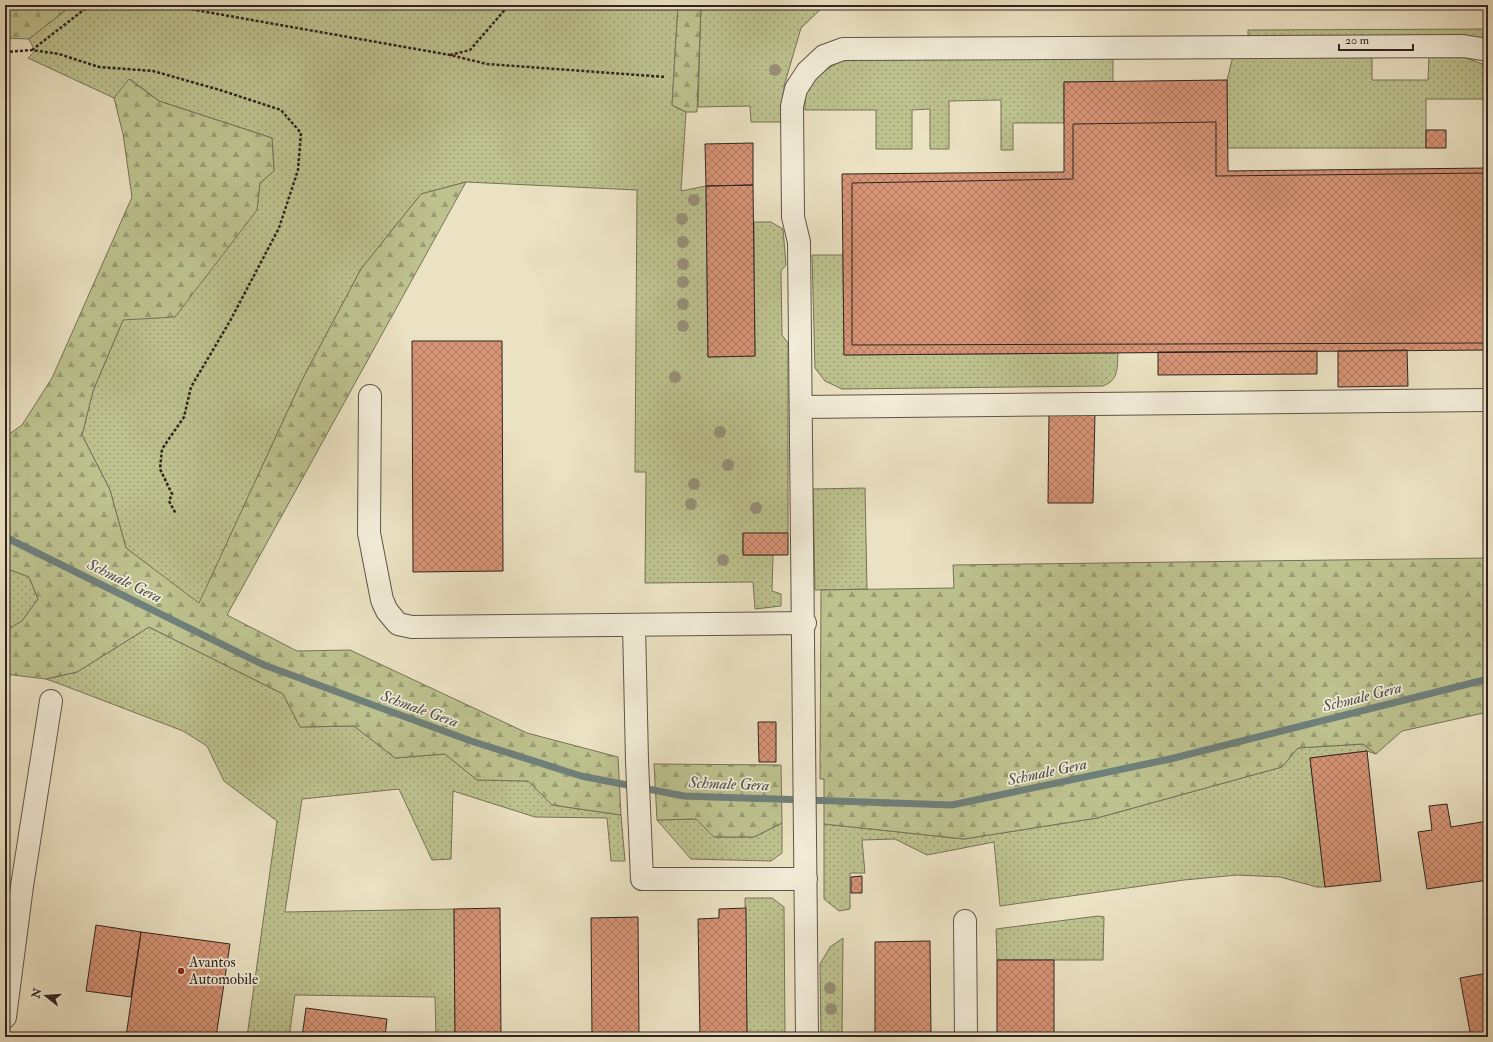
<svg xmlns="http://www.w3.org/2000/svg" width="1493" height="1042" font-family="'IM FELL Double Pica',serif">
<defs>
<pattern id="grass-dots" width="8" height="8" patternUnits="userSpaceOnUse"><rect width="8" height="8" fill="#bdc28f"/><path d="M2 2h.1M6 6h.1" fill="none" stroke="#9a9d74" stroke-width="1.8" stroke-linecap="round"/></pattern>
<pattern id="forest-firs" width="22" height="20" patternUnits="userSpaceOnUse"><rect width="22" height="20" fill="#bdc28f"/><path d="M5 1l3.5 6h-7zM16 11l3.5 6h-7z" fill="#9a9d74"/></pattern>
<pattern id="building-cross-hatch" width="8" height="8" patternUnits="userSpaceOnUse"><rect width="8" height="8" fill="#d79476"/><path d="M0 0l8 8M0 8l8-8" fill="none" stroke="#af7960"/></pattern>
</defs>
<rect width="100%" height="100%" fill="#ebe2c3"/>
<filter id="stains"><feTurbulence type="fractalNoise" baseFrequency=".005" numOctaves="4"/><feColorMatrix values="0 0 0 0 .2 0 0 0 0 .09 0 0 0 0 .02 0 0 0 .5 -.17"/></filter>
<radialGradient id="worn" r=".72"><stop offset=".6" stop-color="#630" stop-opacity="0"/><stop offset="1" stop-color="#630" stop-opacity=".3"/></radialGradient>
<!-- grass -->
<path fill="url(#grass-dots)" stroke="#767357" d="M72 5H678L672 105 686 112 681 191 706 186 708 357 755 356 754 222H771L783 229 786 265 781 271 782 335 788 343V533L743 534V555H773L772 591 781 594V606L755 609 753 582 645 583 646 472H635L637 190 466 182 421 194 361 269 302 380 199 604 126 548 110 490 82 435 93 391 123 320 257 210 260 183 274 171 272 138 159 101 130 79 114 98 28 58 35 51 29 39Z
M701 5H828L822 8 801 28 784 86V122H751L750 106 698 107Z
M1488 29V42L1248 43V30Z
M1429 54H1455L1488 66V99H1426V148H1227V80L1233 56H1372V80H1428Z
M1113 57V82H1064V123H1013V150H1001V100L949 101V149H930V109L912 110V149H876V110H805V92L818 76 843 58Z
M812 255H843L844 355 1118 353C1117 368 1119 380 1103 386L842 389 825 381 815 368Z
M865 488 867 589 815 590 813 489Z
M5 568 29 577 38 599 22 621 5 631Z
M149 627 283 694 300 727 354 726 395 758 445 754 477 780 528 781 552 805 621 815 625 861H611L607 818 535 817 453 791 451 859 432 860 399 789 302 799 285 912 454 909 455 1037H436L435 997 295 995 289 1037H247L277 821 224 781 207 746 183 731 60 684 46 679 77 672Z
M1363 744 1376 754 1367 751 1310 758 1325 887H1317L1280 877 1237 875 1184 880 1000 906 994 842 927 855 895 839 862 840 865 873H850V909L839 911 824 899V824L964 839 1097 818 1282 767 1298 748Z
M697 819 714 837H754L782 823V853L771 861 691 859 657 820Z
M745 898H772L784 907 785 1037H747Z
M1098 916 1104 917 1103 960H997L996 929Z
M843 938 842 1037H821L820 964 830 947Z"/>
<!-- forest -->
<path fill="url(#forest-firs)" stroke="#767357" d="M5 5H72L29 39 5 38Z
M678 5H701L697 112H686L672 105Z
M129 79 159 101 272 138 274 171 260 183 257 210 175 317 123 320 93 391 82 435 110 490 126 548 199 603 302 380 361 269 421 194 466 182 227 615 297 651 350 650 527 733 618 757 621 815 552 805 528 781 477 780 445 754 395 758 354 726 300 727 283 694 149 627 77 672 46 679 5 674V631L22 621 38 599 29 577 5 568V437L22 425 52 378 132 197 123 134 114 98Z
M1488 558V712L1402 731 1376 754 1363 744 1298 748 1282 767 1097 818 964 839 824 824V779H820L821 590 954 588 953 565Z
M654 764 781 765 782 823 754 837H714L696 819 657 820Z"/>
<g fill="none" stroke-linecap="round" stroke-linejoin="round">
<!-- stream -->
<path stroke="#6f807b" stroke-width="7" d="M5 537 264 665 471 741 581 776 684 796 952 805 1170 759 1488 679"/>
</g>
<!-- building -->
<path fill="url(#building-cross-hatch)" stroke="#30241f" d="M1227 80 1228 171 1488 168V350L844 355 842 174 1064 172V82Z
M1216 122V176L1487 173 1488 343 852 345V183L1073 179V124Z
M1426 130H1446V148H1426Z
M753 143V185L706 186 705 144Z
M753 185 755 356 708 357 706 186Z
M412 341H502L503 571 413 572Z
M1407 350 1408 386 1338 387V351Z
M1317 351V374L1158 375V352Z
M1049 412 1095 413 1093 503H1048Z
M743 533H788V555H743Z
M758 722H776V762H759Z
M1367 751 1381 881 1325 887 1310 758Z
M1447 804 1451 827 1488 821V880L1427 889 1418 832 1432 830 1429 806Z
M862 876V893H851V877Z
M500 908 501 1037H455L454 909Z
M746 908 747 1037H700L698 919 719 918V909Z
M638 917 639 1037H592L591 918Z
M96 925 141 932 131 997 86 991Z
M141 932 230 944 216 1037H126Z
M930 941 931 1037H875V942Z
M997 960H1054V1037H997Z
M1488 973V1037H1471L1460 978Z
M306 1008 387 1019 385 1037H302Z"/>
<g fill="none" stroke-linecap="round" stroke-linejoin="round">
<defs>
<path id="minor" d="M370 396 369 533 382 600 387 611 398 624 412 627 805 623
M801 407 1488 400
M634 625 637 761 642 879H806
M965 921 966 1037
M5 1017 22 886 51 701
M807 1037C806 772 803 507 799 242L793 217 792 106 796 89 807 72 824 56 843 49 1463 46 1488 50"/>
</defs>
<!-- minor casing -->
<use href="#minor" stroke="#5f5448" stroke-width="24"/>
<!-- path -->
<path stroke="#30241f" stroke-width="2.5" stroke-dasharray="3 2" stroke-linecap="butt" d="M167 5 450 55 487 64 666 77
M32 50 90 5
M5 52 32 50 59 54 99 67 153 71 220 90 281 110 301 133 298 170 279 228 230 321 191 387 184 417 162 449 160 469 172 494 169 501 176 514
M450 55 470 50 509 5"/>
<!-- minor -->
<use href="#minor" stroke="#f2ecd8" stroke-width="22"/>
</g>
<!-- trees -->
<g fill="#979078">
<circle cx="775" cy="70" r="6"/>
<circle cx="694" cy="200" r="6"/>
<circle cx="682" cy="219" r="6"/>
<circle cx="683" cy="242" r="6"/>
<circle cx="683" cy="264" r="6"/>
<circle cx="683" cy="282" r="6"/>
<circle cx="683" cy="304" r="6"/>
<circle cx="683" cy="326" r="6"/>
<circle cx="675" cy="377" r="6"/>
<circle cx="720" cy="432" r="6"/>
<circle cx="728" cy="465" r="6"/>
<circle cx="694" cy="484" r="6"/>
<circle cx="691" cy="504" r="6"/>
<circle cx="756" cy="508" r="6"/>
<circle cx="723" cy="560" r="6"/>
<circle cx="830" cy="988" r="6"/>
<circle cx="831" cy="1009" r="6"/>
</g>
<!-- markers -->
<circle fill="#8f2418" stroke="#f2ecd8" stroke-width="1.5" cx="181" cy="971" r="4"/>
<g text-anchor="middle" stroke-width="3.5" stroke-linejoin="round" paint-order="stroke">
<!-- poi labels -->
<g font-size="15" fill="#30241f" stroke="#f2ecd8" text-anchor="start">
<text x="189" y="967">Avantos<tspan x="189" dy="17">Automobile</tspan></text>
</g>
<!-- water labels -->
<g font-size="16" font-style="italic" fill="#50524d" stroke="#f2ecd8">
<text transform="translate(125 580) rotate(26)" y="6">Schmale Gera</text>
<text transform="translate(1362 696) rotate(-14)" y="6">Schmale Gera</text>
<text transform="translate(420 708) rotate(20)" y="6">Schmale Gera</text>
<text transform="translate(1047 771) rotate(-12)" y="6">Schmale Gera</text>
<text transform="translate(729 783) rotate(2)" y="6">Schmale Gera</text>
</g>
</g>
<!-- margin -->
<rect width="1493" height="1042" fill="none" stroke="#ebe2c3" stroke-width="20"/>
<rect x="6" y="6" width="1481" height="1030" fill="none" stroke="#30241f" stroke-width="2"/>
<rect x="10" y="10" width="1473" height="1022" fill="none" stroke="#30241f"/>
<!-- north arrow -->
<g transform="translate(46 996) rotate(287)" stroke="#f2ecd8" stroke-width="3" paint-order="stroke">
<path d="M0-3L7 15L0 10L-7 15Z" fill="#30241f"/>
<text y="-6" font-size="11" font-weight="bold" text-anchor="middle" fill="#30241f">N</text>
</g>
<!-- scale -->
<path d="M1339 44v6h74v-6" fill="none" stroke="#30241f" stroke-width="2"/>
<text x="1345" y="44" font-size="12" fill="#30241f" stroke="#f2ecd8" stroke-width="3" paint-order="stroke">20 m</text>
<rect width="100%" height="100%" filter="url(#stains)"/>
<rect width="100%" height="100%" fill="url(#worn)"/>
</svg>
